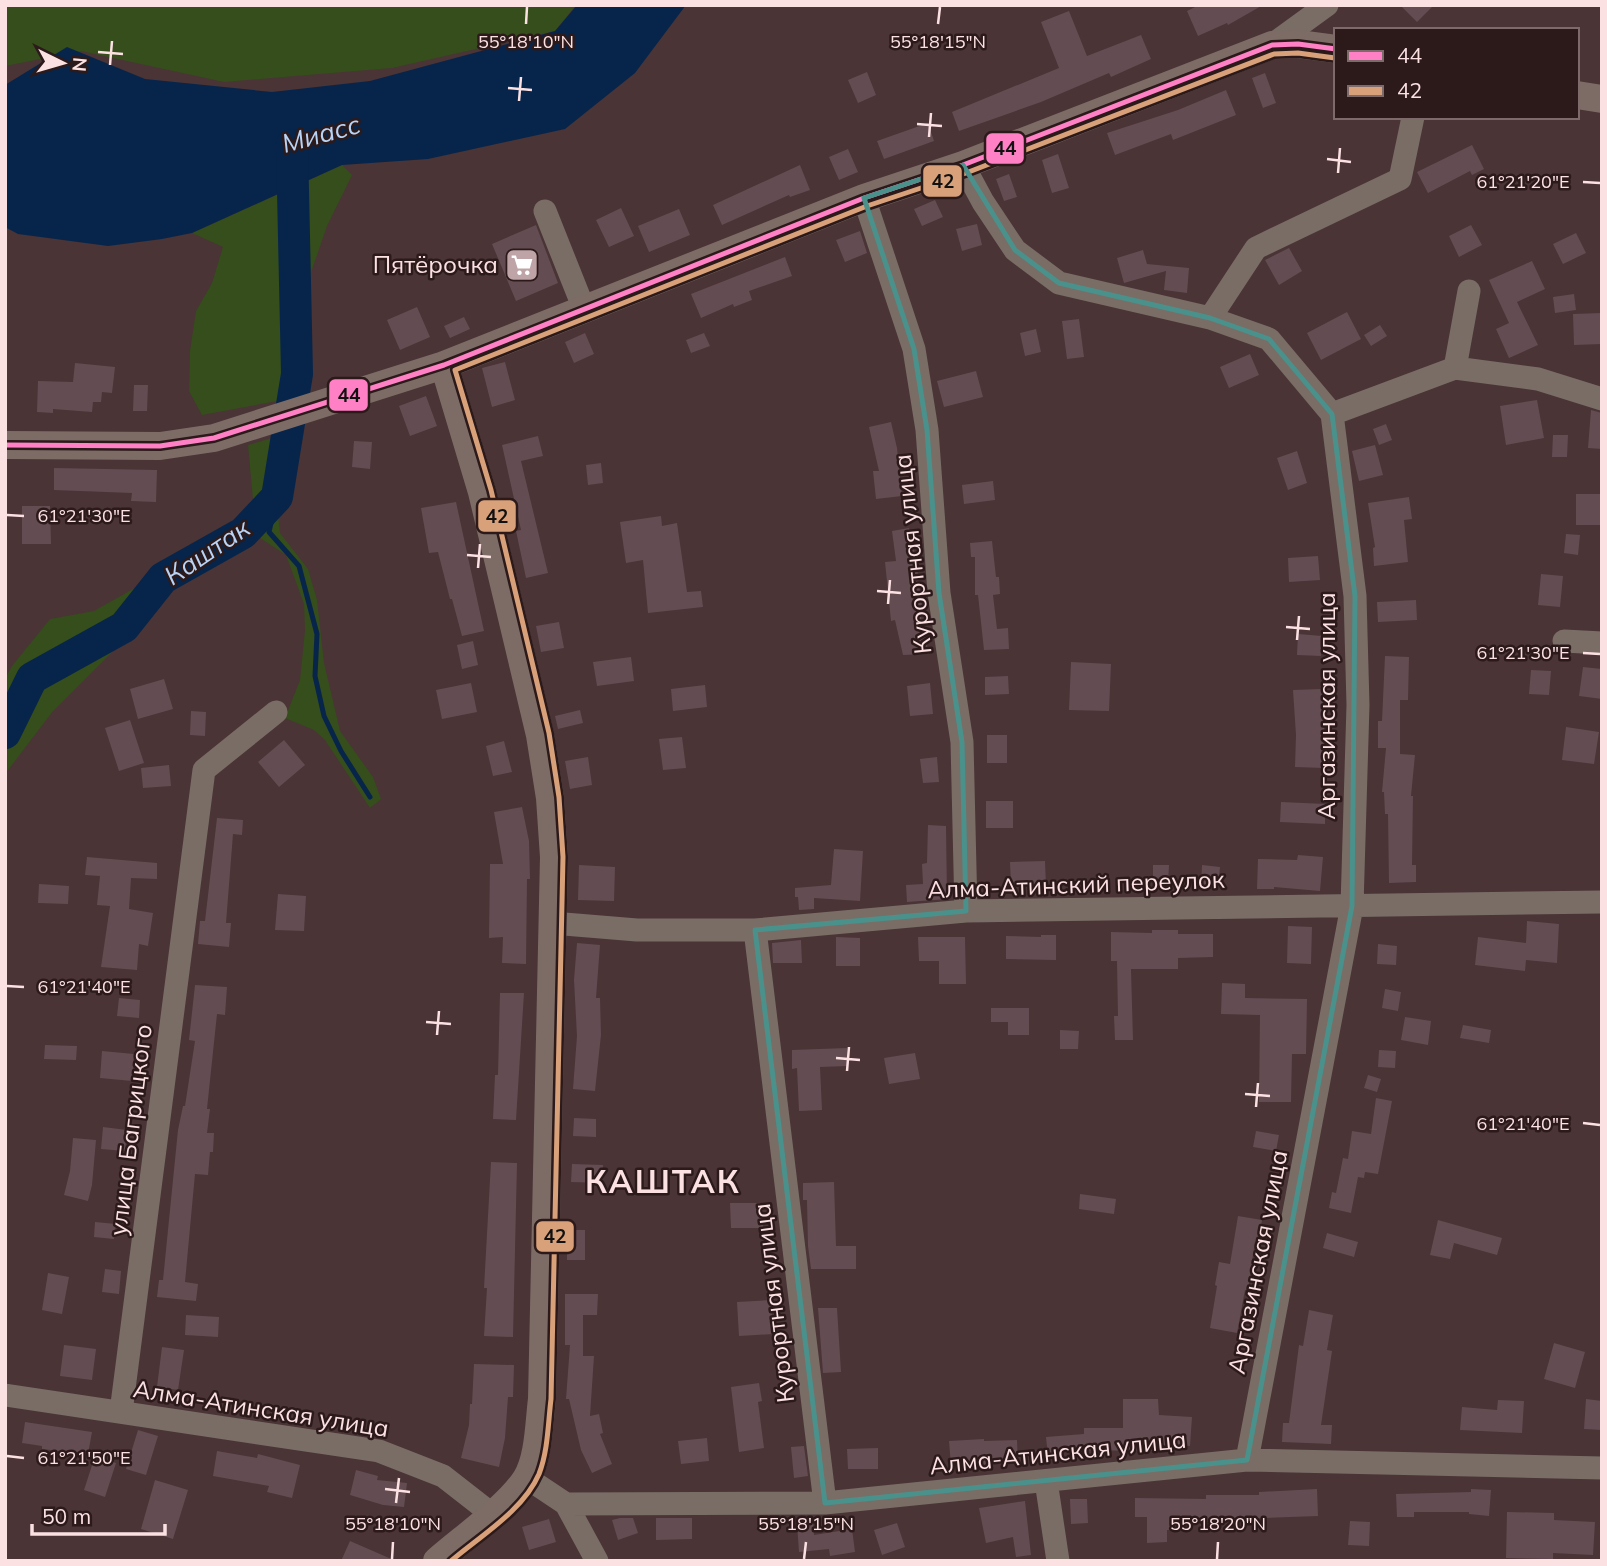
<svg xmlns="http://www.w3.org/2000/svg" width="1607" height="1566" font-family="Mulish,sans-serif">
<rect width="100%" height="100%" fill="#4a3436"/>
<!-- green -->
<path fill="#354e1c" d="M5 5H576L555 31 392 68 224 82 81 51 5 66Z
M342 165 352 175 327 226 300 304 303 381 293 398 202 415 189 391 190 351 196 311 212 283 223 247 192 233Z
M303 429 299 456 278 514 280 533 308 569 317 600 324 663 340 731 373 777 381 799 370 808 325 740 314 730 285 718 300 680 305 630 304 604 286 555 257 536 240 548 184 578 149 610 127 637 53 711 5 774V679L12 666 50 619 94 611 188 558 254 511 248 445Z"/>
<!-- water -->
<path fill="#07254a" d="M577 5H686L635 73 565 129 428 159 342 165 192 233 162 239 108 246 18 234 5 227V85L67 47 145 79 272 92 370 81 555 31Z"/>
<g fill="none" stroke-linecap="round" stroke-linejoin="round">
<!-- stream -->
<path stroke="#07254a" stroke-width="5" d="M277 497 269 532 299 566 317 634 315 676 324 716 341 751 370 797"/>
<!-- river -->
<path stroke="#07254a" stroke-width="32" d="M5 733 32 678 124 627 163 578 243 533 277 497 297 374 292 145"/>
</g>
<!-- building -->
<path fill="#644c53" d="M1199 5H1263L1228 25 1227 23 1198 36 1187 11Z
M1400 5H1434L1417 22Z
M1069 11 1087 56 1141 35 1151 59 1111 77 1109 73 1041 102 959 131 952 112 1059 68 1041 22Z
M867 72 876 95 858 103 848 80Z
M1265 73 1276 103 1263 108 1252 78Z
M1226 90 1236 115 1173 140 1171 134 1115 155 1107 133 1178 110Z
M928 123 934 141 884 159 877 141Z
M1472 145 1484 169 1472 175 1470 171 1428 193 1417 172Z
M848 149 858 172 839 180 829 157Z
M1058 154 1069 188 1052 193 1042 160Z
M800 165 810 190 790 197 789 195 722 225 713 205Z
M1009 174 1017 197 1004 201 996 179Z
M935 200 943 217 922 226 914 209Z
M621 208 634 236 609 247 596 220Z
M679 209 690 235 649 252 638 226Z
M977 224 982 245 962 251 956 229Z
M536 225 558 283 516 301 492 244Z
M1471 225 1482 245 1459 257 1449 236Z
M860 231 867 253 845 262 836 240Z
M1576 233 1586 253 1563 264 1553 244Z
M1289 248 1302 271 1279 285 1265 260Z
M1143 250 1147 264 1189 268 1187 293 1164 290 1166 271 1124 283 1117 258Z
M785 257 792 276 749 291 752 300 734 307 733 304 701 318 691 294Z
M1532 261 1545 289 1517 302 1538 345 1509 358 1496 329 1509 323 1489 280Z
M1574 294 1576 310 1555 313 1553 297Z
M417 307 430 337 400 350 387 320Z
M1347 312 1361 339 1321 360 1307 333Z
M1602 313V344L1574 345 1573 314Z
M464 317 470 329 450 338 444 326Z
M1079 319 1084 357 1067 359 1062 321Z
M1380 325 1387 336 1371 346 1364 335Z
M1036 329 1041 352 1025 356 1020 333Z
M585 333 594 354 574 363 565 342Z
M704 333 710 346 691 353 686 340Z
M1250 354 1259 375 1229 388 1220 367Z
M505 362 515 400 492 407 482 368Z
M75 363 115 367 112 393 102 392 101 402H93L92 412 53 409V413L37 412 38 381 73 382Z
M976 371 983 397 944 407 937 381Z
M134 385H148L147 411H133Z
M426 396 437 426 410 436 399 406Z
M1537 400 1544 438 1506 445 1500 406Z
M1591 410 1602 413V449L1588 448Z
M891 422 897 448 902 496 876 499 873 471H879L869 427Z
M1386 424 1392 440 1379 445 1373 429Z
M1553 435H1568L1567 457H1552Z
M538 436 543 456 521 461 548 573 526 578 516 531 521 530 502 445Z
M354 441 372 442 370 469 352 467Z
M1375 445 1383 475 1359 481 1352 451Z
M1297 451 1307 483 1288 490 1277 458Z
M601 463 603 483 588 485 586 465Z
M54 468 157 470 156 502 131 501 132 493 54 490Z
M993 481 995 500 964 504 962 485Z
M1576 494H1602V525H1576Z
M1409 497 1412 519 1404 520 1408 562 1374 566 1373 548 1375 547 1368 503Z
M456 502 484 631 462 636 452 599H450L438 552 429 553 421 508Z
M22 506H50L51 544H22Z
M661 516 662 526 677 523 687 592 701 591 703 607 648 613 643 560 626 563 620 522Z
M909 528 916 559 923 616 921 617 929 654 903 655 895 620 891 621 885 562 896 561 892 531Z
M1566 534 1580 535 1578 555 1564 553Z
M992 541 996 577H999L1000 594 993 595 997 629 1008 628 1009 649 984 650 978 595H975V557H971L970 543Z
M1318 556 1320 580 1289 582 1288 558Z
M1541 574 1563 576 1560 607 1538 605Z
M1416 600 1417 620 1378 622 1377 602Z
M559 622 564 648 541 652 536 626Z
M1298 634 1322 636 1321 656 1297 655Z
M473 641 478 665 462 669 457 645Z
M1385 656 1409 657 1408 700H1400V754L1415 755 1411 796H1413L1412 865H1416V882L1389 883 1388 814H1385L1384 792H1382L1386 748H1378V721H1382Z
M631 657 634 681 597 686 593 662Z
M1071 662 1111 664 1109 711 1069 710Z
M1583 667 1602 669V699L1579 696Z
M1531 670 1551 671 1549 695 1529 694Z
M1008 676 1009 694 985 695V677Z
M164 679 173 709 138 719 130 689Z
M471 683 477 712 442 719 436 690Z
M930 683 933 714 910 716 907 686Z
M705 685 707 707 673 711 671 689Z
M1322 689 1325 748 1324 768 1295 767 1296 735 1293 690Z
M580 710 583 723 558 729 555 716Z
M191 711 206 712 205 736 190 735Z
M130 720 144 763 119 771 105 728Z
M1566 727 1599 732 1594 764 1562 760Z
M987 735H1007V763H987Z
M682 737 686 768 663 770 659 739Z
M284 740 305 765 279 787 258 762Z
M504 741 512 772 493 776 486 746Z
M588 757 592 785 570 789 565 761Z
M937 757 939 782 923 783 920 759Z
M169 765 171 786 143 788 141 768Z
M986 801H1013V828H986Z
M1281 802 1325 804V824L1280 822Z
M522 807 529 841 530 879H527L526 964 502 963 503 937 489 938 490 864H503L494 812Z
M217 818 243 820 242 835 233 834 226 923H231L229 947 198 944 200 921H205Z
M928 825 946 826 947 899 907 902 906 885 923 884 922 864 927 863Z
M834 849 863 851 860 901 814 898V909L799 910 798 897H795V888L831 885Z
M1298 855 1323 857 1320 891 1274 887V889H1257L1258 859 1297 860Z
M87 857 157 863V879L131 878 129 909 153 913 148 946 139 944 137 970 101 967 110 906 97 905 100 876 85 875Z
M1045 861 1046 885 1011 886 1010 862Z
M579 865 615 867 614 901 578 900Z
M1153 865H1169L1168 885H1153Z
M1202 865 1220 867 1218 889 1201 887Z
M39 884 69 886 68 904 38 903Z
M278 894 306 896 304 931 275 930Z
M1527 921 1559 924 1557 963 1526 960 1525 971 1475 965 1478 937 1526 943Z
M1288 926 1312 927 1311 964 1287 963Z
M1152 930H1178V934H1213V957L1178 958V969H1131L1133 1040H1115L1114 1016H1118L1117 961H1111V932L1152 933Z
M1041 935H1056V960L1006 959V936L1041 937Z
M836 937 860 938V966H836Z
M918 937H965L966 984H939V961H919Z
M801 940 802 963H773L772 943Z
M577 943 600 945 596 998H600L601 1035 595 1091 573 1089 577 1036 574 980Z
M1378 944 1397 946 1396 965 1377 964Z
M1222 983 1245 984V998L1307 999 1306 1054H1292L1291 1102H1259L1260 1015 1221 1014Z
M195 985 227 987 225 1015 217 1014 207 1109H210L207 1133H214L213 1152H210L208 1175 195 1174 185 1282 198 1284 196 1301 157 1297 159 1280H163L178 1130 183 1106H185L195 1041 189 1040Z
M1385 989 1401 992 1398 1011 1382 1008Z
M500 993H524L516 1120 493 1119 495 1075H498Z
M119 998 140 1000 139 1018 117 1016Z
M991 1008H1029V1035H1008V1022H991Z
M1405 1017 1431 1021 1428 1045 1401 1040Z
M1463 1025 1491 1030 1489 1043 1460 1038Z
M1060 1030 1079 1031 1078 1049H1060Z
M45 1045 77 1046 76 1060 44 1059Z
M847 1048 848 1066 820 1067 822 1110 799 1111 797 1068 792 1069V1050Z
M1379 1050 1396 1051 1395 1068 1378 1067Z
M102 1051 134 1054 132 1081 100 1078Z
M915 1053 920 1079 889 1084 884 1058Z
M1368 1075 1381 1079 1377 1092 1364 1088Z
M1376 1098 1392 1101 1378 1174 1365 1172 1364 1178 1358 1177 1351 1213 1329 1208 1332 1192 1336 1193 1343 1158 1348 1159 1352 1131 1371 1134Z
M574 1118 596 1119V1137L573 1136Z
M103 1127 127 1130 125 1151 101 1149Z
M1256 1131 1279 1135 1276 1151 1253 1147Z
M73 1138 96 1140 92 1185 88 1201 64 1195 70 1171Z
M491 1162 517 1163 513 1337 484 1336 487 1288H484Z
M572 1164 603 1165 602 1183 571 1182Z
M834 1182 836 1246H856V1269H811L808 1246 807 1200H803V1183Z
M1080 1194 1116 1199 1114 1214 1079 1209Z
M730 1203H763V1228H731Z
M1238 1216 1262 1220 1259 1242 1255 1241 1248 1290H1245L1237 1333 1210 1328 1217 1286 1215 1285 1219 1262 1230 1264Z
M1438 1220 1502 1238 1497 1255 1454 1243 1450 1259 1430 1255Z
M95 1222 116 1224 114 1239 94 1237Z
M567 1230H585V1260H567Z
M1327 1233 1358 1242 1354 1257 1323 1248Z
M105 1269 121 1271 119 1294 102 1292Z
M48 1273 69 1277 62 1314 42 1310Z
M565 1294H598L597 1315H583V1356H594L590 1416 599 1414 603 1433 600 1434 612 1464 592 1473 581 1450 569 1399H566L570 1345H565Z
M771 1300 773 1334 739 1336 737 1302Z
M818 1308H837L841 1372 823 1373Z
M1309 1310 1333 1315 1327 1350 1332 1351 1321 1425H1332L1331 1444 1282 1442 1283 1423H1289L1299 1345 1303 1346Z
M186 1315 219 1317 218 1337 185 1335Z
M1554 1343 1585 1352 1575 1388 1544 1379Z
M64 1345 96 1349 92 1380 60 1376Z
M162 1347 184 1350 178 1390 157 1387Z
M474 1364 514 1365 513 1397H508L505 1438 499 1467 461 1458 469 1425 470 1404H472Z
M759 1383 762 1401 758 1402 764 1448 739 1452 731 1387Z
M1123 1399H1158L1159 1415 1192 1417 1190 1446 1159 1445V1451L1062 1450V1455L1048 1456 1046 1437 1084 1434V1428H1123Z
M1586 1399 1602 1401V1430L1584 1429Z
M1498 1400 1524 1401 1522 1433 1460 1430 1462 1407 1497 1410Z
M25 1422 92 1432 88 1454 42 1449V1446L22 1443Z
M138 1430 158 1436 146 1475 126 1469Z
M707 1438 709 1461 681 1464 678 1441Z
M984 1439V1441L1017 1440 1018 1463 951 1466 949 1441Z
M804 1446 808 1476 794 1478 791 1447Z
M878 1448V1469H848L847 1449Z
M217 1451 257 1458 258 1454 300 1465 292 1498 267 1492 269 1486 213 1476Z
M95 1456 116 1463 105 1497 84 1490Z
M356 1470 378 1476 377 1480 407 1483 404 1507 383 1505 350 1495Z
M155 1480 188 1490 173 1539 141 1529Z
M1317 1489 1318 1516 1238 1519V1522H1190V1531L1167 1530V1542L1147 1543V1517H1135V1498L1206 1499V1495H1259V1492Z
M1471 1489 1491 1490 1489 1516 1469 1514V1512H1414V1517H1397L1396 1494 1471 1492Z
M1070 1499H1087L1088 1523 1071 1524Z
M1025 1501 1031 1555 1016 1557 1013 1537 986 1543 979 1508Z
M1507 1512 1554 1513V1520L1595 1522 1593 1555 1553 1553V1559L1506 1558Z
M620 1518H633L638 1533 618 1540 612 1520Z
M656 1518H692V1539L656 1540Z
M549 1519 556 1542 529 1550 522 1527Z
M1350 1521 1370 1522 1369 1546 1348 1545Z
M813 1523 814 1535 852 1529 855 1552 830 1556 829 1549 799 1552 797 1524Z
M897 1523 905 1547 882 1555 874 1530Z
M350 1541 396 1561H341Z"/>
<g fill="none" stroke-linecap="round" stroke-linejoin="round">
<!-- minor -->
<path stroke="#796d66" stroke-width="23" d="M1272 45 1327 5
M963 165 983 202 1015 250 1059 283 1210 318 1269 339 1332 414 1355 596 1358 705 1352 906 1247 1460
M864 198 914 349 927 430 939 593 962 742 966 911
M545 211 584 309
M1210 318 1256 248 1400 179 1413 117
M1455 368 1469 291
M1332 414 1455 368 1538 379 1602 399
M1564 641 1602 643
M552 923 637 930H755L966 911 1602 902
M755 930 825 1503
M5 1395 379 1451 443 1476 493 1515
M121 1412 204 770 276 712
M527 1478 566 1504 825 1503 1247 1460 1602 1468
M1046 1481 1058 1561
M566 1504 597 1561"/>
<!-- major -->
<path stroke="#7d6c66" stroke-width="28" d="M1577 95 1602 99
M5 445 160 446 214 438 444 365 864 198 963 165 1272 45 1298 44 1336 49
M437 1561C463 1538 508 1507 526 1479 539 1459 539 1422 542 1399L554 857 550 798 540 735 482 492 444 365"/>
<defs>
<path id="bus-1" d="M5 445 160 446 214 438 444 365 864 198 963 165 1272 45 1298 44 1336 49"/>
<path id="bus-2" d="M451 1561C480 1536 523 1511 539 1474 548 1451 548 1424 551 1399L563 857 559 797 549 733 491 490 455 370 867 206 966 173 1274 54 1298 53 1335 58"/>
</defs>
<!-- bus-1 casing -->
<use href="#bus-1" stroke="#2c1a1b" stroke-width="10"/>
<!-- bus-2 casing -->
<use href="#bus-2" stroke="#2c1a1b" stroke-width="10"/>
<!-- bus-1 -->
<use href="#bus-1" stroke="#ff80c5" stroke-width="5"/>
<!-- bus-2 -->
<use href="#bus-2" stroke="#d9a179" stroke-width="5"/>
</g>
<!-- marked area -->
<path fill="none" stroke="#4a918b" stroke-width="5" stroke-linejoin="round" d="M963 165 1015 250 1059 283 1210 318 1269 339 1332 414 1355 596 1352 906 1247 1460 825 1503 755 930 966 911 962 742 939 593 927 430 914 349 864 198Z"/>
<!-- ticks -->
<path fill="none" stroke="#fce1e3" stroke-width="2.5" d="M526 24 527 7M938 24 940 7M98 52 123 54M110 65 112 41M508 88 532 90M519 101 521 77M917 124 942 126M929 137 931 113M1327 159 1351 162M1338 173 1340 148M1583 182 1600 183M7 515 24 516M467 555 491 557M478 568 480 544M877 591 901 593M888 604 890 580M1286 627 1310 629M1297 640 1299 616M1583 653 1600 654M7 986 24 987M426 1022 451 1024M437 1035 439 1011M836 1058 860 1060M847 1071 849 1047M1245 1094 1270 1096M1256 1107 1258 1083M1583 1123 1600 1125M7 1456 24 1458M385 1489 410 1492M396 1503 399 1478M392 1559 393 1542M804 1559 806 1542M1217 1559 1218 1542"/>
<!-- icons -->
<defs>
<symbol id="supermarket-square" viewBox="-11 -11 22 22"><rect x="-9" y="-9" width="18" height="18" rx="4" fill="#bea4a6" stroke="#2c1a1b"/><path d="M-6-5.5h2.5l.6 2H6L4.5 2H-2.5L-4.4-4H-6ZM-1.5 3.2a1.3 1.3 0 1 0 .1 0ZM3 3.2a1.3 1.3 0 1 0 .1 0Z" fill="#fff"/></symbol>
</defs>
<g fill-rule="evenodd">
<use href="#supermarket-square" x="503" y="246" width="38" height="38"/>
</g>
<g text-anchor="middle" stroke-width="5" stroke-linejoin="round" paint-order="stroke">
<!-- poi labels -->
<g font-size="24" fill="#fce1e3" stroke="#2c1a1b" text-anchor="end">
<text x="498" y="273">Пятёрочка</text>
</g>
<!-- street labels -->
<g font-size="24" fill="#fce1e3" stroke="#2c1a1b">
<text transform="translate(913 554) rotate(-96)" y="8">Курортная улица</text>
<text transform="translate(1327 706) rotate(-90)" y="8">Аргазинская улица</text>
<text transform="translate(1076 885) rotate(-2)" y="8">Алма-Атинский переулок</text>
<text transform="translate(131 1130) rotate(-83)" y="8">улица Багрицкого</text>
<text transform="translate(1258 1262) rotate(-79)" y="8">Аргазинская улица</text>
<text transform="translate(774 1303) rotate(-97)" y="8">Курортная улица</text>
<text transform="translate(261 1409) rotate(9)" y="8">Алма-Атинская улица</text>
<text transform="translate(1058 1453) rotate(-6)" y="8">Алма-Атинская улица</text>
</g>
<!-- water labels -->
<g font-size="26" font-style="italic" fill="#b8d3f5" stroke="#2c1a1b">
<text transform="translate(321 134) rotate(-15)" y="9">Миасс</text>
<text transform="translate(207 552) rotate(-34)" y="9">Каштак</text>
</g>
<!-- district labels -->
<g font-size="32" font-weight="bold" letter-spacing="2" fill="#fce1e3" stroke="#2c1a1b">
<text x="663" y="1193">КАШТАК</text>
</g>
</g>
<g font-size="18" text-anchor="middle" fill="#fce1e3" stroke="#2c1a1b" stroke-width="5" stroke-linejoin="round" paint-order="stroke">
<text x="526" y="48">55°18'10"N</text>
<text x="938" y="48">55°18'15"N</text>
<text x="1523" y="188">61°21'20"E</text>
<text x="84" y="522">61°21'30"E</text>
<text x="1523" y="659">61°21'30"E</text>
<text x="84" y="993">61°21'40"E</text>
<text x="1523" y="1130">61°21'40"E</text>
<text x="84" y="1464">61°21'50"E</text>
<text x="393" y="1530">55°18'10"N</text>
<text x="806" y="1530">55°18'15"N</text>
<text x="1218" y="1530">55°18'20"N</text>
</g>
<g stroke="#2c1a1b" stroke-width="2.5">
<rect x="985" y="132" width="40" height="33" rx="7" fill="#ff80c5"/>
<rect x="922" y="164" width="41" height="34" rx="7" fill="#d9a179"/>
<rect x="328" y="378" width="41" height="34" rx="7" fill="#ff80c5"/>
<rect x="477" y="499" width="40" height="34" rx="7" fill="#d9a179"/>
<rect x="535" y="1220" width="40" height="33" rx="7" fill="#d9a179"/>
</g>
<g font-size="19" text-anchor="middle" font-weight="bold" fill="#111">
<text x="1005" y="155">44</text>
<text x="943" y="188">42</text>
<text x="349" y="402">44</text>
<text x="497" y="523">42</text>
<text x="555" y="1243">42</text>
</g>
<!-- border -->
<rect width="1607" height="1566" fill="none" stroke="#fce1e3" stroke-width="14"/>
<!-- legend -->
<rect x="1334" y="28" width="245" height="91" fill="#2c1a1b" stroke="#7f6a6b" stroke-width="2"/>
<rect x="1348" y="51" width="35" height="10" fill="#ff80c5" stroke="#7f6a6b" stroke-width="2"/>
<text x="1397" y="63" font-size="21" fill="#fce1e3">44</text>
<rect x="1348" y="86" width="35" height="10" fill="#d9a179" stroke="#7f6a6b" stroke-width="2"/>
<text x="1397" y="98" font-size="21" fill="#fce1e3">42</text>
<!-- north arrow -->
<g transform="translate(63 63) rotate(95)" stroke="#2c1a1b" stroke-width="5" paint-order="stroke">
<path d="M0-5L12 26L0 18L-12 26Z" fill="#fce1e3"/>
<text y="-10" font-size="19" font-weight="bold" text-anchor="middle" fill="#fce1e3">N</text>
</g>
<!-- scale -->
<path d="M32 1524v10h133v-10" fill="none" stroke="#fce1e3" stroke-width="3.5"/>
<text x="42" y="1524" font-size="21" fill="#fce1e3" stroke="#2c1a1b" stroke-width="5" paint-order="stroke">50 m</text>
</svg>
